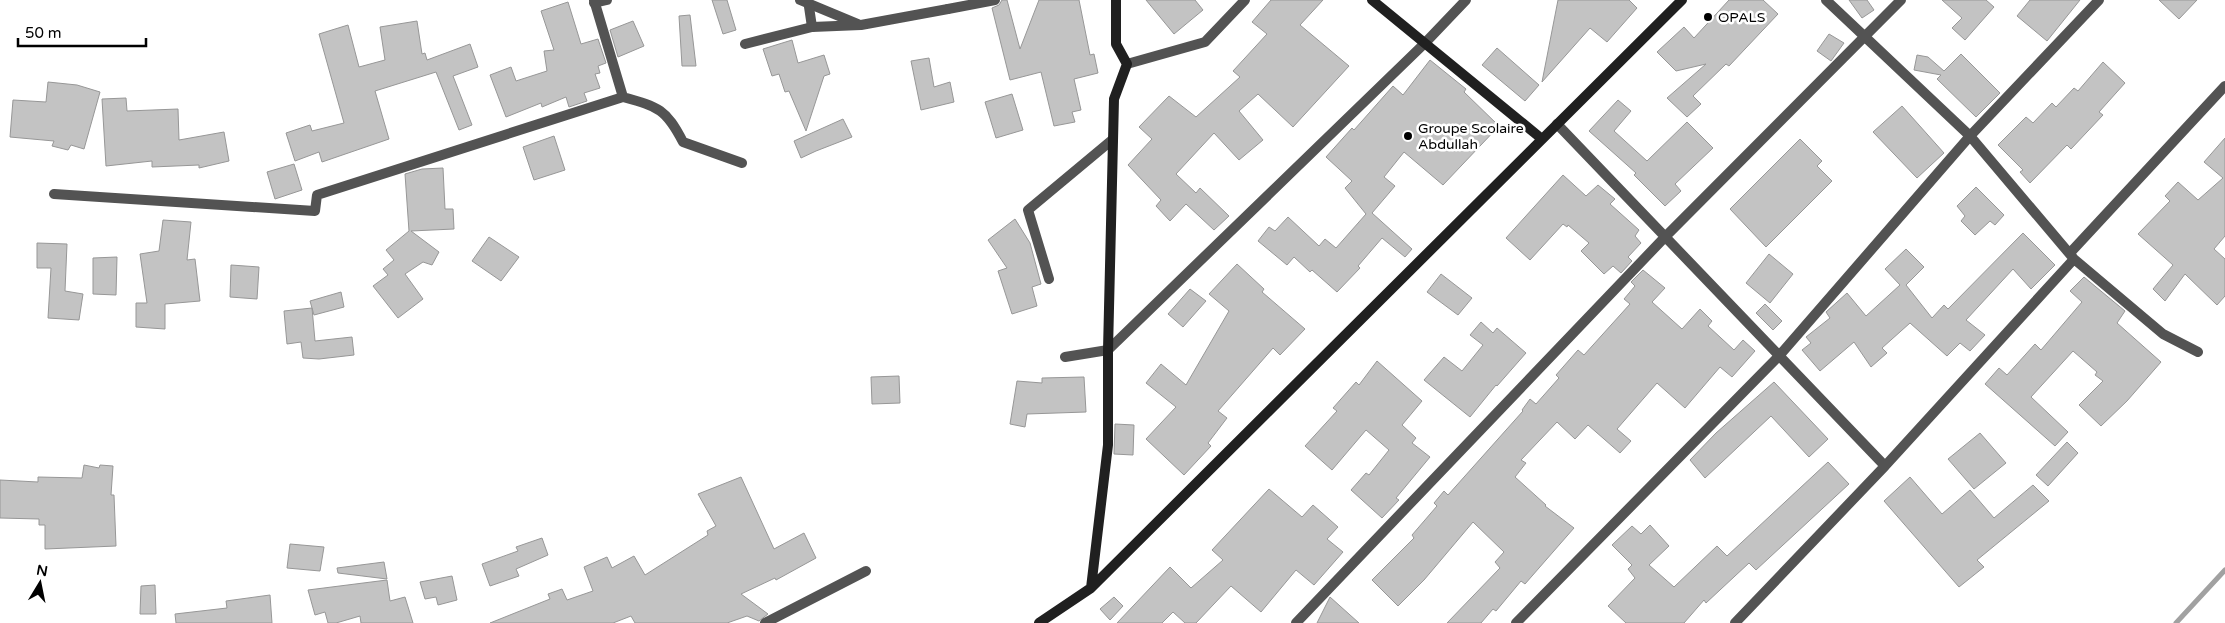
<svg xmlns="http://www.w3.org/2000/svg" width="2225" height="623" font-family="'Varela Round',sans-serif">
<rect width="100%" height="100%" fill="#fff"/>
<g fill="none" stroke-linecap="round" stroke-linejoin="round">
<!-- stream -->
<path stroke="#a1a1a1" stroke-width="5" d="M2176 623 2225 570"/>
</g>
<!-- building -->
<path fill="#c3c3c3" stroke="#979797" d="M712 0H727L736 30 723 34Z
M1002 0H1007L1020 49 1039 0H1079L1090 55 1094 54 1098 73 1074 79 1081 110 1072 112 1075 122 1054 126 1041 72 1010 80 992 8 999 5Z
M1146 0H1195L1203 10 1174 34Z
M1271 0H1323L1300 25 1349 66 1293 127 1258 94 1239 111 1263 140 1239 160 1214 133 1176 174 1196 193 1200 188 1229 216 1214 230 1186 204 1170 221 1156 206 1161 200 1128 165 1152 139 1139 127 1169 96 1196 117 1240 77 1233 71 1267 34 1252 22Z
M1558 0H1629L1637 8 1607 42 1590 28 1542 82Z
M1729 0H1763L1778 14 1729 66 1726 64 1693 96 1701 104 1687 117 1667 98 1706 64 1676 71 1657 52 1684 27 1694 38Z
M1849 0H1867L1874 10 1862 18Z
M1942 0H1986L1994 7 1965 40 1952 28 1962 18Z
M2030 0H2080L2047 41 2017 16Z
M2159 0H2197L2179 19Z
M568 2 581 44 598 39 606 63 598 66 600 73 595 74 600 88 584 93 587 101 569 107 566 97 542 107 541 103 506 117 490 75 511 67 516 81 547 71 544 51 554 50 541 11Z
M690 15 696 66H682L679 16Z
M417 21 422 54 425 53 427 60 470 44 478 67 453 76 472 125 459 130 436 72 375 91 389 139 322 162 319 152 295 161 286 133 310 125 312 131 344 123 319 34 348 25 359 67 385 60 380 27Z
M633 21 644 46 618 57 610 30Z
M1829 34 1844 43 1831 61 1817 51Z
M792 40 798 63 824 55 830 74 824 76 806 131 789 91 785 92 779 74 772 76 763 49Z
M1497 48 1539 85 1525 101 1482 65Z
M1961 54 2000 93 1976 117 1937 79 1941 75 1914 70 1917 55 1928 57 1944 71Z
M929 58 934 87 950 82 954 102 921 110 911 61Z
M1430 60 1466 89 1464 92 1499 126 1443 185 1404 152 1384 177 1395 186 1372 213 1412 249 1405 257 1382 238 1358 266 1360 268 1337 292 1312 270 1310 272 1294 257 1287 265 1258 241 1269 227 1275 231 1288 217 1319 246 1325 239 1336 248 1366 214 1345 188 1352 181 1326 157 1352 128 1354 130 1393 86 1403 95Z
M2103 62 2125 83 2099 112 2103 115 2071 149 2067 145 2030 183 2020 172 2023 170 1998 145 2026 117 2033 123 2052 103 2056 107 2074 88 2078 91Z
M48 82 77 85 100 92 84 149 71 145 68 150 52 146 54 141 10 137 13 100 46 102Z
M1012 94 1023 130 996 138 985 102Z
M126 98 127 111 178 109 179 140 224 132 229 161 199 168V165L152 167V161L106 166 102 99Z
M1618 100 1631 111 1614 131 1647 161 1687 122 1713 148 1675 184 1681 191 1665 206 1634 175 1636 173 1589 131Z
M1902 106 1944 153 1917 178 1873 132Z
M843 119 852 137 816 151 801 158 794 141Z
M554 136 565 170 534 180 523 147Z
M2225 138V236L2214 249 2225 259V296L2217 305 2185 274 2165 301 2153 289 2173 265 2138 234 2170 201 2165 196 2178 182 2198 200 2223 178 2204 162Z
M1800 139 1822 161 1817 166 1832 181 1766 247 1730 209Z
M294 164 302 190 275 199 267 172Z
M443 168 445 209H453L454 229 411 231 439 252 432 265 423 262 405 274 423 299 398 318 373 286 388 275 383 269 394 260 386 250 409 231 405 174 422 169Z
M1563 175 1586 196 1598 185 1615 199 1610 204 1639 230 1635 236 1641 243 1628 257 1632 261 1621 273 1613 266 1604 274 1581 251 1589 243 1568 225 1567 227 1563 224 1530 260 1506 238Z
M1976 187 2004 215 1995 225 1990 221 1975 235 1961 221 1965 216 1957 206Z
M1015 219 1030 243 1041 284 1032 287 1037 306 1012 314 998 271 1007 268 988 240Z
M163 220 191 222 187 260 195 259 200 301 165 304V329L136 327V303H147L140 254 159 251Z
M2023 233 2055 265 2031 289 2013 269 1966 320 1985 335 1970 351 1960 343 1947 356 1910 323 1882 348 1887 353 1871 367 1854 342 1820 371 1802 350 1811 343 1806 337 1830 318 1826 312 1847 293 1866 316 1900 285 1885 269 1906 249 1924 267 1906 285 1932 318 1944 305 1948 309Z
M489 237 519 257 501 281 472 261Z
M37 243 67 244 65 291 83 294 79 320 48 318 51 268H37Z
M1769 254 1793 274 1770 303 1746 283Z
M117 257 116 295 93 294V258Z
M1237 264 1264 289 1262 292 1305 329 1280 355 1273 348 1218 411 1227 418 1208 443 1211 446 1184 475 1146 439 1176 407 1146 383 1161 364 1186 385 1229 311 1209 294Z
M231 265 259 267 257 299 230 297Z
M1643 270 1665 288 1652 302 1682 329 1700 309 1712 321 1708 326 1734 350 1743 340 1755 351 1732 377 1720 367 1685 408 1657 383 1617 429 1631 441 1620 453 1588 425 1575 439 1557 422 1521 460 1526 463 1515 477 1546 505 1545 506 1574 528 1525 584 1521 581 1496 611 1493 609 1481 623H1447L1500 568 1495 562 1504 552 1473 522 1424 580 1398 606 1372 580 1414 538 1412 535 1437 506 1434 503 1444 491 1448 495 1523 411 1522 410 1530 399 1536 404 1559 378 1556 375 1578 350 1584 355 1630 304 1624 299 1635 286 1631 282Z
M1441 274 1472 298 1458 315 1427 292Z
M2084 277 2125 311 2117 323 2161 362 2127 401 2101 426 2079 405 2103 381 2095 375 2097 372 2073 351 2031 397 2068 432 2055 446 1985 384 1999 368 2007 375 2035 344 2041 350 2082 302 2070 291Z
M1190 289 1206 301 1183 327 1168 314Z
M341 292 344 307 314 315 310 301Z
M1765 304 1782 321 1773 330 1756 313Z
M312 308 315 341 352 337 354 355 319 359 303 358 301 342 287 344 284 311Z
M1481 322 1493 333 1497 328 1526 353 1497 386 1496 385 1470 417 1424 380 1444 357 1462 371 1483 345 1470 335Z
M1377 361 1422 401 1402 425 1416 438 1412 443 1430 457 1396 498 1399 500 1382 518 1351 490 1366 473 1369 475 1389 450 1366 430 1332 470 1305 446 1337 411 1333 408 1356 382 1359 385Z
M899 376 900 403 872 404 871 377Z
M1084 377 1086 412 1027 414 1025 427 1010 424 1017 381 1042 383V378Z
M1774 382 1828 439 1809 457 1771 416 1705 478 1690 460 1716 433Z
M1115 424 1134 425 1133 455 1114 454Z
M1980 433 2006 463 1974 489 1948 459Z
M2067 442 2078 453 2048 486 2036 475Z
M1828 462 1849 484 1756 570 1749 563 1706 603 1704 600 1684 623H1626L1608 606 1635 578 1628 569 1632 565 1612 545 1632 526 1641 534 1650 525 1669 546 1649 565 1674 587 1717 546 1727 556Z
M84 465 99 468 100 465 113 466 111 495H114L116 546 45 549V525H39V519L0 518V480L38 482V477L82 478Z
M741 477 774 549 804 533 816 558 776 580 775 578 741 594 768 614 759 621 747 616 727 623H635L631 616 613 623H490L550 599 548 594 562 589 567 600 593 591 584 567 607 557 612 568 634 556 645 575 708 535 707 531 716 526 698 494Z
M1910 477 1942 514 1970 490 1994 518 2033 485 2049 501 1977 560 1984 567 1959 587 1884 501Z
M1269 489 1302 517 1313 505 1338 527 1327 539 1343 552 1314 585 1296 570 1261 612 1231 586 1196 623H1185L1173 612 1162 623H1117L1170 567 1191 588 1223 560 1212 550Z
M542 538 548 555 516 569 519 576 490 586 482 564 518 551 516 547Z
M290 544 324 547 320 571 287 568Z
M384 562 387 579 338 573 337 568Z
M452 576 457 600 438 605 436 597 425 599 420 582Z
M387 580 390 601 405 597 413 623H361L360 616 336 623H328L325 612 315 615 308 590Z
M155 585 156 614H140L141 586Z
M270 595 272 623H176L175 614 227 608 226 601Z
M1114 597 1123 606 1110 620 1100 609Z
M1330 597 1359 623H1317Z"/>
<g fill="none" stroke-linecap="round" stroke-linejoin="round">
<!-- lane -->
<path stroke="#535353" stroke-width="10" d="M800 0 858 24
M594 3 607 0
M745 44 812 27 861 25 948 9"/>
<!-- street -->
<path stroke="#535353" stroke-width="10" d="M594 0 623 97
M808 0 812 27
M1826 0 1970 136 2074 259 2163 334 2198 352
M948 9 995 0
M1127 64 1205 42 1245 0
M1557 124 1885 466
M54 194 315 211 317 195 623 97C659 107 666 109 683 142L742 163
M2070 253 2225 86
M1049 279 1028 210 1112 140
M1065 357 1108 350 1425 43 1466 0
M765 623 866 571
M1296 623 1665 237 1901 0
M1516 623 1779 356 1970 136 2099 0
M1735 623 1885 466 2074 259"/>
<!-- secondary -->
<path stroke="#202020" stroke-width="10" d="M1372 0 1542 139
M1091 588 1108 445V350L1114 99 1127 64 1116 44V0
M1039 623 1091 588 1682 0"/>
</g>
<!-- markers -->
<g fill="#000" stroke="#fff" stroke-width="2">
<circle cx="1708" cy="17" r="5"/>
<circle cx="1408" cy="136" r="5"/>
</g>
<g text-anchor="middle" stroke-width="5" stroke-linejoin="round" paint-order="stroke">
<!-- poi labels -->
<g font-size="14" fill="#000" stroke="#fff" text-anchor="start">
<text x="1718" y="22">OPALS</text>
<text x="1418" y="133">Groupe Scolaire<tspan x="1418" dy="16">Abdullah</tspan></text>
</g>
</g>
<!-- north arrow -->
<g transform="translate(40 583) rotate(10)" stroke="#ffffff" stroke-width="4" paint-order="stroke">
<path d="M0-4L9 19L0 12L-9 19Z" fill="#000000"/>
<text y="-8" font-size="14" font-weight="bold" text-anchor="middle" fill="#000000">N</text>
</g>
<!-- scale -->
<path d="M18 38v8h128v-8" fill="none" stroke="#000000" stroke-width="2.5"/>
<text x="25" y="38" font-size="15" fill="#000000" stroke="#ffffff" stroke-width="4" paint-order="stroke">50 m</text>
</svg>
